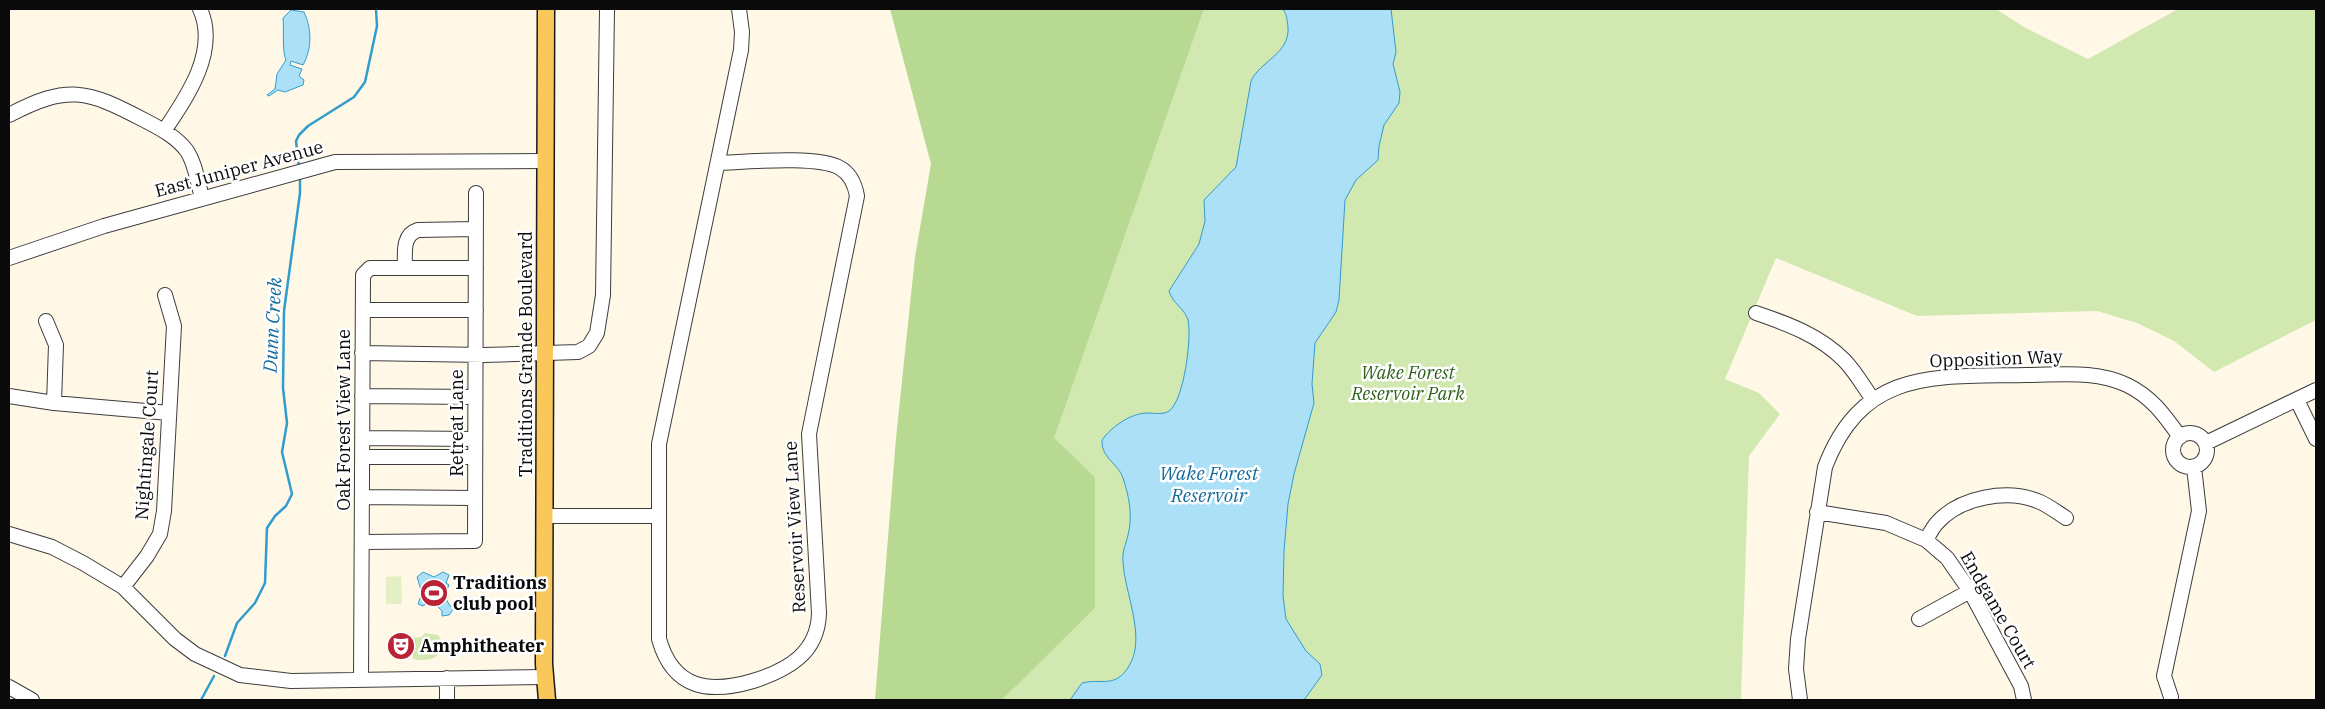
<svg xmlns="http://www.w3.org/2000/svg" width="2325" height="709" font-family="'IBM Plex Serif',serif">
<rect width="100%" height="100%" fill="#fff8e7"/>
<!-- green -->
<path fill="#d2e8b1" d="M1204 9H1996L2024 27 2088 59 2178 9H2316V320L2214 372 2174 341 2137 323 2097 311 1917 316 1776 258 1725 379 1759 393 1780 414 1749 456 1741 700H1002L1095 608V477L1053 438Z
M425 633 438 635 444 644C441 659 427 662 413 659L412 638 421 637Z"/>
<!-- forest -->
<path fill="#b7d991" d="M890 9H1204L1054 438 1095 477V608L1002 700H875L896 438 915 257 931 164Z"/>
<!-- pitch -->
<path fill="#e4f0c3" d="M401 576 402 604H386V577Z"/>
<!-- water -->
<path fill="#abe0f6" stroke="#329cce" d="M1283 9H1391L1396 52 1393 64 1400 92 1399 103 1384 125 1379 146 1378 160 1356 180 1345 200 1339 300 1336 312 1315 343 1312 384 1314 403 1294 474 1288 504 1284 551 1283 596 1286 619 1306 651 1320 664 1322 675 1304 700H1070L1082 683C1102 678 1115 689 1129 666 1147 637 1124 592 1123 561 1122 551 1126 544 1128 535 1133 516 1129 496 1123 478 1118 463 1101 458 1102 440 1111 427 1131 413 1147 413 1154 413 1163 415 1169 411 1184 401 1192 337 1188 320 1185 309 1172 303 1169 291L1199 244 1205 221 1204 200 1236 167 1251 81C1260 61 1290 54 1288 27 1287 20 1287 15 1283 9Z
M291 10 304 12C312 29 312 49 303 65L291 61 290 65 302 69 299 76 304 80 303 85 285 92 278 90 269 96 267 95 275 89 277 74 286 60C282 52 284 29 283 18Z
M423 572 434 577 443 572 449 575 446 583 449 585 446 592 448 597 446 599 450 606 455 607 449 615 442 616V611L434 603 429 602 423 606 418 604 422 593 417 577Z"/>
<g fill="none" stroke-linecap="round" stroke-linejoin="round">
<!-- stream -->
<path stroke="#329cce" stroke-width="2.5" d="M299 167 296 141 299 135 308 126 354 97 365 82 377 26 376 9
M225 656 237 623 255 603 265 583 267 528 275 516 286 506 292 494 282 452 287 423 283 388 284 311 300 193V178
M201 700 214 676"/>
<defs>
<path id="minor" d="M9 115C68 84 87 90 144 120 159 128 176 136 187 151 196 165 197 181 202 197
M164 131C187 97 219 51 200 9
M718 163C745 162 819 155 840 168 851 174 855 185 857 196L809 434 819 613C818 653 788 670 753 681 709 694 673 689 659 639V444L741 50 742 32 739 9
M9 258 104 226 335 162 546 161
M405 268C405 253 402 235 418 230L475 229
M363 310H476
M1756 313C1788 324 1819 335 1844 360 1855 371 1864 387 1873 400
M46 321 56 345 54 403
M362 353 484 355 578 352 589 346 597 333 603 295 607 9
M9 396 54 403 169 413
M362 396 475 397
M2297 400 2316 439
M2173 450a17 17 0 1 1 34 0a17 17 0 1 1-34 0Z
M362 438 475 439
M2206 443 2316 390
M362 457H475
M362 497 475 498
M1817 512 1886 523 1926 540 1947 558 1970 591 2021 686 2024 700
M545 516H658
M9 534 52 547 83 563 123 587 175 639 195 654 240 675 291 681 545 677
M1926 540C1929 535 1932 529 1936 524 1959 497 2008 488 2040 502 2049 506 2058 513 2066 518
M362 542 475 541 476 193
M123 587 147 556 160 534 164 511 174 326 165 295
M1919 619 1970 591
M447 678V700
M361 680 363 275 370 268H476
M9 687 32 700
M2171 697 2164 676 2199 511 2194 467
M1800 700 1796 669 1798 639 1825 467C1863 367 1937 377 2027 375 2061 375 2095 370 2127 385 2152 397 2165 416 2180 437"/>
<path id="major" d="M546 9 544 664 547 700"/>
</defs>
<!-- minor casing -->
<use href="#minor" stroke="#3d3d3d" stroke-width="16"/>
<!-- major casing -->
<use href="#major" stroke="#1b1b1b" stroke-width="19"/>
<!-- minor -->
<use href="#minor" stroke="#fff" stroke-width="14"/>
<!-- major -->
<use href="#major" stroke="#fac75b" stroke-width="16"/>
</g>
<!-- icons -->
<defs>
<symbol id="stadium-disc" viewBox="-11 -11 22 22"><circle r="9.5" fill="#ba2235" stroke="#fff"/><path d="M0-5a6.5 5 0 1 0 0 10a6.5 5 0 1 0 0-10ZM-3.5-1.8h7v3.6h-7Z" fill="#fff"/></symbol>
<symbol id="theatre-disc" viewBox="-11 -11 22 22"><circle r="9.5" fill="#ba2235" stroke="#fff"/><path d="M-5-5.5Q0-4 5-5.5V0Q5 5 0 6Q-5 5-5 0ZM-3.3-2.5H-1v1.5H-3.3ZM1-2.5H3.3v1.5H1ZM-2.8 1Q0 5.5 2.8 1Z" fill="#fff"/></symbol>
</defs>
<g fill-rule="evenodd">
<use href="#stadium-disc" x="418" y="577" width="32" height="32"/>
<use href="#theatre-disc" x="385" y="630" width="32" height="32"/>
</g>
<g text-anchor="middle" stroke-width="5" stroke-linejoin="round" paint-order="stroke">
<!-- street labels -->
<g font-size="18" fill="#0a0a0a" stroke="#fff">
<text transform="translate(239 169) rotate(-15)" y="6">East Juniper Avenue</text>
<text transform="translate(526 354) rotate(-90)" y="6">Traditions Grande Boulevard</text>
<text transform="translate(1996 359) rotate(-2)" y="6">Opposition Way</text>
<text transform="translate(344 420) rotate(-90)" y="6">Oak Forest View Lane</text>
<text transform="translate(457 423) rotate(-90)" y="6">Retreat Lane</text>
<text transform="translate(147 445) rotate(-86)" y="6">Nightingale Court</text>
<text transform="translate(795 527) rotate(-93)" y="6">Reservoir View Lane</text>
<text transform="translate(1998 610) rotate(60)" y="6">Endgame Court</text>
</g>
<!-- park labels -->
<g font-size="18" font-style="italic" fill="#2f611b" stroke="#fff">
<text x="1408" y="379">Wake Forest<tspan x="1408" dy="21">Reservoir Park</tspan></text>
</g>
<!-- poi labels -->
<g font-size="18" font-weight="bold" fill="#0a0a0a" stroke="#fff" text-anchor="start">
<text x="453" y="589">Traditions<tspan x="453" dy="21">club pool</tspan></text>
<text x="420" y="652">Amphitheater</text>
</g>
<!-- water labels -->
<g font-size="19" font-style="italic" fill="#146b9b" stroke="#fff">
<text transform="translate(272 325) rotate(-87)" y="7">Dunn Creek</text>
<text x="1209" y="480">Wake Forest<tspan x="1209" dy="22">Reservoir</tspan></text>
</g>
</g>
<!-- border -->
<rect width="2325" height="709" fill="none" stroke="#0a0a0a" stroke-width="20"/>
</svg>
